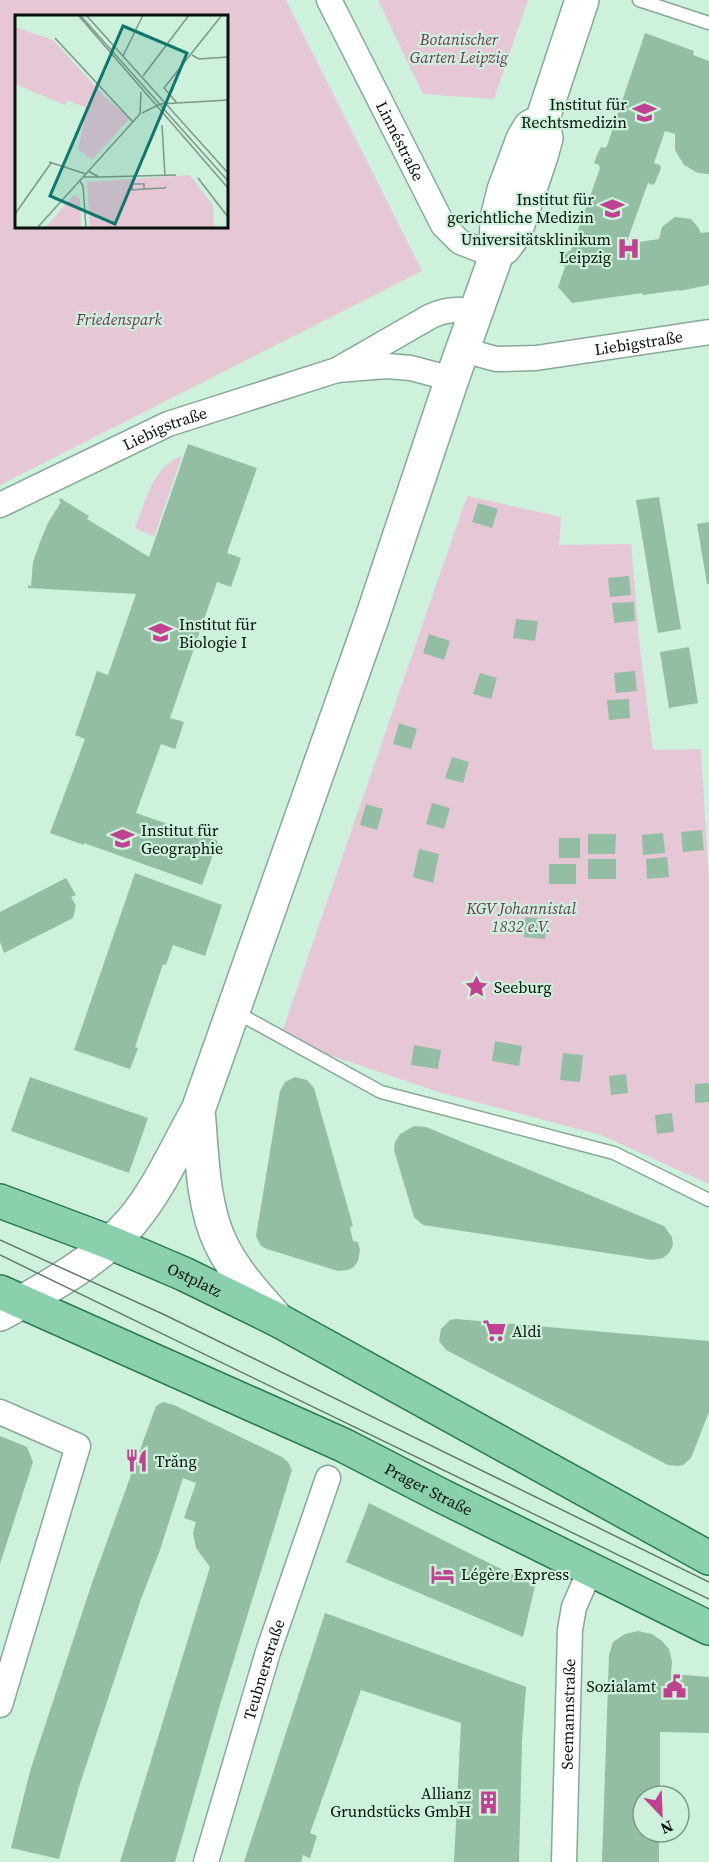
<svg xmlns="http://www.w3.org/2000/svg" width="709" height="1862" font-family="'Source Serif 4',serif">
<rect width="100%" height="100%" fill="#cdf1da"/>
<!-- green -->
<path fill="#e5c7d6" fill-rule="evenodd" d="M0 0H286L422 271 0 485ZM226 16V226H16V16Z
M378 0H528L494 99 423 94Z
M182 456 154 537 135 528C146 501 152 467 182 456Z
M467 496 561 517 559 545 631 544 640 649 653 750 701 749 709 884V1184L601 1135 438 1092 280 1038Z"/>
<!-- building -->
<path fill="#93bea4" d="M645 33 694 51 693 55 709 61V174L698 173 684 165 675 150V134L665 131 654 163 660 165 661 168 655 183 653 185 648 183 626 244 659 239 662 227 675 217 691 219 698 227 701 233 709 232V285L679 291V290L643 295 642 293 572 303 558 287 565 267 562 261 565 254 571 250 600 168 599 165 594 163 597 155 601 147 605 148 607 146Z
M188 444 257 468 227 553 241 558 231 587 217 582 170 718 184 722 175 749 161 744 136 813 218 841 202 885 84 843V845L50 833 85 739 75 735 97 671 108 675 136 594 28 588V585L31 586 33 562 40 542 48 523 61 502 59 501 60 498 89 516 87 519 149 557Z
M659 497 681 629 658 633 636 500Z
M478 503 498 509 492 528 472 522Z
M709 522V584H707L697 524Z
M629 576 631 595 610 597 608 578Z
M634 602 635 621 614 623 612 603Z
M516 619 538 621 535 641 513 638Z
M429 634 450 641 444 660 423 653Z
M689 647 698 703 669 708 660 652Z
M635 671 637 691 616 693 614 673Z
M480 673 497 678 491 699 473 694Z
M629 699 630 718 609 720 607 700Z
M399 723 417 729 411 749 393 744Z
M452 757 469 762 463 783 445 778Z
M432 803 450 808 444 829 426 824Z
M366 804 383 809 377 830 360 825Z
M702 830 704 850 683 852 681 832Z
M663 833 665 853 643 855 642 835Z
M588 834H616L615 854H588Z
M559 838H580V858H559Z
M419 849 439 854 433 883 413 877Z
M667 857 669 877 647 879 646 859Z
M588 859H616V879H588Z
M549 864H576V884H549Z
M135 873 222 905 205 956 173 945 166 965 163 964 135 1047 138 1048 130 1069 74 1050Z
M66 878 76 895 71 897 76 906 73 918 4 953 0 942V912Z
M525 917 547 919 545 939 524 937Z
M495 1041 522 1046 519 1066 492 1061Z
M414 1045 441 1050 438 1069 411 1065Z
M563 1053 583 1055 580 1082 560 1080Z
M626 1074 628 1093 611 1095 609 1076Z
M30 1077 148 1118 129 1173 11 1131Z
M295 1077 307 1080 314 1088 353 1226 350 1228 353 1241 358 1242 360 1250 358 1261 354 1267 348 1270 338 1271 267 1249 261 1246 256 1236 280 1091 285 1082Z
M709 1083V1102L695 1103V1084Z
M672 1113 674 1132 657 1134 655 1115Z
M414 1126 426 1127 664 1226 672 1237 673 1245 669 1253 663 1258 653 1260 423 1225 414 1217 394 1150 395 1142 400 1134Z
M456 1319 709 1341V1412L691 1458 683 1465 678 1466 668 1465 446 1350 439 1341 441 1329 450 1320Z
M163 1402 174 1405 282 1457 288 1462 292 1470 219 1708 175 1862H120L210 1567 196 1548 193 1533 196 1522 184 1518 196 1483 183 1478 160 1550 141 1599 100 1723 79 1787 59 1859 11 1848 30 1771 92 1583 153 1414 156 1406Z
M0 1436 27 1447 33 1462 0 1564Z
M369 1503 535 1586 523 1637 346 1562Z
M325 1613 526 1687 522 1742 519 1862H454L461 1723 361 1690 310 1833 317 1836 310 1858 303 1855 301 1862H244Z
M638 1631 652 1634 662 1641 669 1649 672 1661 671 1674 709 1677V1733L660 1732V1796H643V1832H659V1862H602L609 1655 613 1642 625 1634Z"/>
<g fill="none" stroke-linecap="round" stroke-linejoin="round">
<defs>
<path id="lane" d="M639 0 709 23
M234 1011 381 1092 614 1153 709 1200"/>
<g id="street">
<path id="s1" d="M329 0 443 225 460 242 496 256"/>
<path id="s2" d="M463 350 496 359 536 358 709 332"/>
<path d="M452 379 411 368 387 366 337 370 431 316C447 309 459 309 477 311"/>
<path id="s3" d="M0 505 168 424 337 370"/>
<path d="M0 1412 78 1446 0 1705"/>
<path id="s4" d="M206 1862 268 1652 328 1478"/>
<path id="s5" d="M564 1862 570 1630 574 1607 591 1568"/>
</g>
<path id="secondary" d="M542 121 582 0
M504 248 515 233 541 156 546 138 543 126
M0 1314C46 1289 97 1262 132 1221 159 1189 177 1147 198 1110
M278 1320C256 1295 234 1272 220 1242 202 1203 202 1153 198 1110L371 621 452 379 496 256 497 218 504 190 523 139 530 127 542 121"/>
<g id="primary">
<path id="s6" d="M0 1201 109 1242 184 1274 278 1320 709 1558"/>
<path id="s7" d="M0 1292 343 1445 442 1496 709 1628"/>
</g>
</defs>
<!-- lane casing -->
<use href="#lane" stroke="#88a995" stroke-width="15"/>
<!-- street casing -->
<use href="#street" stroke="#88a995" stroke-width="27"/>
<!-- secondary casing -->
<use href="#secondary" stroke="#88a995" stroke-width="36"/>
<!-- primary casing -->
<use href="#primary" stroke="#297951" stroke-width="36"/>
<!-- lane -->
<use href="#lane" stroke="#fff" stroke-width="12"/>
<!-- street -->
<use href="#street" stroke="#fff" stroke-width="24"/>
<!-- secondary -->
<use href="#secondary" stroke="#fff" stroke-width="33"/>
<!-- primary -->
<use href="#primary" stroke="#8ad0ad" stroke-width="33"/>
<!-- tram -->
<path stroke="#647b6c" stroke-width="1.5" d="M0 1240 165 1315 709 1582
M0 1255 709 1599"/>
</g>
<!-- icons -->
<defs>
<symbol id="university-bare" viewBox="-9 -9 18 18"><path d="M0-5L7-2L0 1L-7-2ZM-4 1L0 2.5L4 1V4Q0 6-4 4Z" fill="#bf418f" stroke="#cdf1da" stroke-width="2.5" paint-order="stroke"/></symbol>
<symbol id="hospital-bare" viewBox="-9 -9 18 18"><path d="M-5-5h3v3.5h4V-5h3V5h-3V1.5h-4V5h-3Z" fill="#bf418f" stroke="#cdf1da" stroke-width="2.5" paint-order="stroke"/></symbol>
<symbol id="sight-bare" viewBox="-9 -9 18 18"><path d="M0-6L1.8-2.2L6-1.7L2.9 1.2L3.7 5.4L0 3.3L-3.7 5.4L-2.9 1.2L-6-1.7L-1.8-2.2Z" fill="#bf418f" stroke="#cdf1da" stroke-width="2.5" paint-order="stroke"/></symbol>
<symbol id="supermarket-bare" viewBox="-9 -9 18 18"><path d="M-6-5.5h2.5l.6 2H6L4.5 2H-2.5L-4.4-4H-6ZM-1.5 3.2a1.3 1.3 0 1 0 .1 0ZM3 3.2a1.3 1.3 0 1 0 .1 0Z" fill="#bf418f" stroke="#cdf1da" stroke-width="2.5" paint-order="stroke"/></symbol>
<symbol id="restaurant-bare" viewBox="-9 -9 18 18"><path d="M-5-6h1v4h1v-4h1v4h1v-4h1v5L-1.5 .5V6h-2V.5L-5-1ZM5-6V6H3V1.5H1.5Q1.5-4 5-6Z" fill="#bf418f" stroke="#cdf1da" stroke-width="2.5" paint-order="stroke"/></symbol>
<symbol id="hotel-bare" viewBox="-9 -9 18 18"><path d="M-6-4.5h1.5V1H6V5H4.5V3h-9V5H-6ZM-4 0a1.8 1.8 0 1 1 3.6 0ZM.5 0V-2.5h3Q6-2.5 6 0Z" fill="#bf418f" stroke="#cdf1da" stroke-width="2.5" paint-order="stroke"/></symbol>
<symbol id="civic-bare" viewBox="-9 -9 18 18"><path d="M-.6-6.5H3V-4.5H.6V-3L4-1V1h2V6H-6V1h2V-1L-.6-3ZM-1.2 2.5V6h2.4V2.5Z" fill="#bf418f" stroke="#cdf1da" stroke-width="2.5" paint-order="stroke"/></symbol>
<symbol id="building-bare" viewBox="-9 -9 18 18"><path d="M-4-6H4V6H1V3H-1V6H-4ZM-2.5-4.3h1.7v1.8h-1.7ZM.8-4.3h1.7v1.8H.8ZM-2.5-1h1.7V.8h-1.7ZM.8-1h1.7V.8H.8Z" fill="#bf418f" stroke="#cdf1da" stroke-width="2.5" paint-order="stroke"/></symbol>
</defs>
<g fill-rule="evenodd">
<use href="#university-bare" x="628" y="96" width="33" height="33"/>
<use href="#university-bare" x="596" y="192" width="33" height="33"/>
<use href="#hospital-bare" x="612" y="232" width="33" height="33"/>
<use href="#university-bare" x="144" y="616" width="33" height="33"/>
<use href="#university-bare" x="106" y="822" width="33" height="33"/>
<use href="#sight-bare" x="460" y="970" width="33" height="33"/>
<use href="#supermarket-bare" x="478" y="1314" width="33" height="33"/>
<use href="#restaurant-bare" x="120" y="1444" width="33" height="33"/>
<use href="#hotel-bare" x="426" y="1558" width="33" height="33"/>
<use href="#civic-bare" x="658" y="1670" width="33" height="33"/>
<use href="#building-bare" x="472" y="1786" width="33" height="33"/>
</g>
<g text-anchor="middle" stroke-width="4.5" stroke-linejoin="round" paint-order="stroke">
<!-- park labels -->
<g font-size="16" font-style="italic" fill="#6f3857" stroke="#cdf1da">
<text x="459" y="45">Botanischer<tspan x="459" dy="18">Garten Leipzig</tspan></text>
<text x="119" y="325">Friedenspark</text>
<text x="521" y="914">KGV Johannistal<tspan x="521" dy="18">1832 e.V.</tspan></text>
</g>
<!-- poi labels -->
<g font-size="16" fill="#06120b" stroke="#cdf1da" text-anchor="start">
<text x="627" y="110" text-anchor="end">Institut für<tspan x="627" dy="18">Rechtsmedizin</tspan></text>
<text x="594" y="205" text-anchor="end">Institut für<tspan x="594" dy="18">gerichtliche Medizin</tspan></text>
<text x="611" y="245" text-anchor="end">Universitätsklinikum<tspan x="611" dy="18">Leipzig</tspan></text>
<text x="179" y="630">Institut für<tspan x="179" dy="18">Biologie I</tspan></text>
<text x="141" y="836">Institut für<tspan x="141" dy="18">Geographie</tspan></text>
<text x="494" y="993">Seeburg</text>
<text x="512" y="1337">Aldi</text>
<text x="155" y="1467">Trăng</text>
<text x="461" y="1580">Légère Express</text>
<text x="656" y="1692" text-anchor="end">Sozialamt</text>
<text x="471" y="1799" text-anchor="end">Allianz<tspan x="471" dy="18">Grundstücks GmbH</tspan></text>
</g>
<!-- street labels -->
<g font-size="16" fill="#06120b" stroke="#cdf1da">
<text dy="6" stroke="none"><textPath href="#s1" startOffset="158">Linnéstraße</textPath></text>
<text dy="6" stroke="none"><textPath href="#s2" startOffset="178">Liebigstraße</textPath></text>
<text dy="6" stroke="none"><textPath href="#s3" startOffset="182">Liebigstraße</textPath></text>
<text dy="6" stroke="none"><textPath href="#s6" startOffset="210">Ostplatz</textPath></text>
<text dy="6" stroke="none"><textPath href="#s7" startOffset="472">Prager Straße</textPath></text>
<text dy="6" stroke="none"><textPath href="#s4" startOffset="201">Teubnerstraße</textPath></text>
<text dy="6" stroke="none"><textPath href="#s5" startOffset="148">Seemannstraße</textPath></text>
</g>
</g>
<!-- overview -->
<g transform="translate(15 15)">
<rect width="213" height="213" fill="#cdf1da"/>
<path d="M0 12 38 25 89 81 115 103 77 145 63 134 72 93 52 85 50 90 0 69ZM175 160 198 191 199 213H75L72 167ZM59 180 65 184 66 213H30Z" fill="#e5c7d6"/>
<path fill="none" stroke="#7d9887" stroke-width="1.5" d="M63 0 213 173M65 0 213 166M71 0 213 158M40 23 118 107M177 40 184 44 213 42M108 41 128 0M128 61 174 0M162 88 149 73 207 0M127 98 145 89 213 85M147 110 150 161M34 147 71 159M69 162H84L73 156M84 162 161 160M183 163 213 202M65 166 68 171 71 213M129 174V169H117V175L129 174 149 173 151 172M0 199 36 148M22 213 125 99 126 77"/>
<path fill="#0f766e" fill-opacity="0.15" stroke="#0f766e" stroke-width="3" d="M108 11 172 38 100 209 35 181Z"/>
<rect width="213" height="213" fill="none" stroke="#06120b" stroke-width="3"/>
</g>
<!-- north arrow -->
<g transform="translate(661 1814) rotate(157)"><circle r="28" fill="#cdf1da" stroke="#7d9887" stroke-width="1.5"/>
<path d="M0-4.5L10 22L0 15L-10 22Z" fill="#bf418f"/>
<text y="-9" font-size="16" font-weight="bold" text-anchor="middle" fill="#06120b">N</text>
</g>
</svg>
